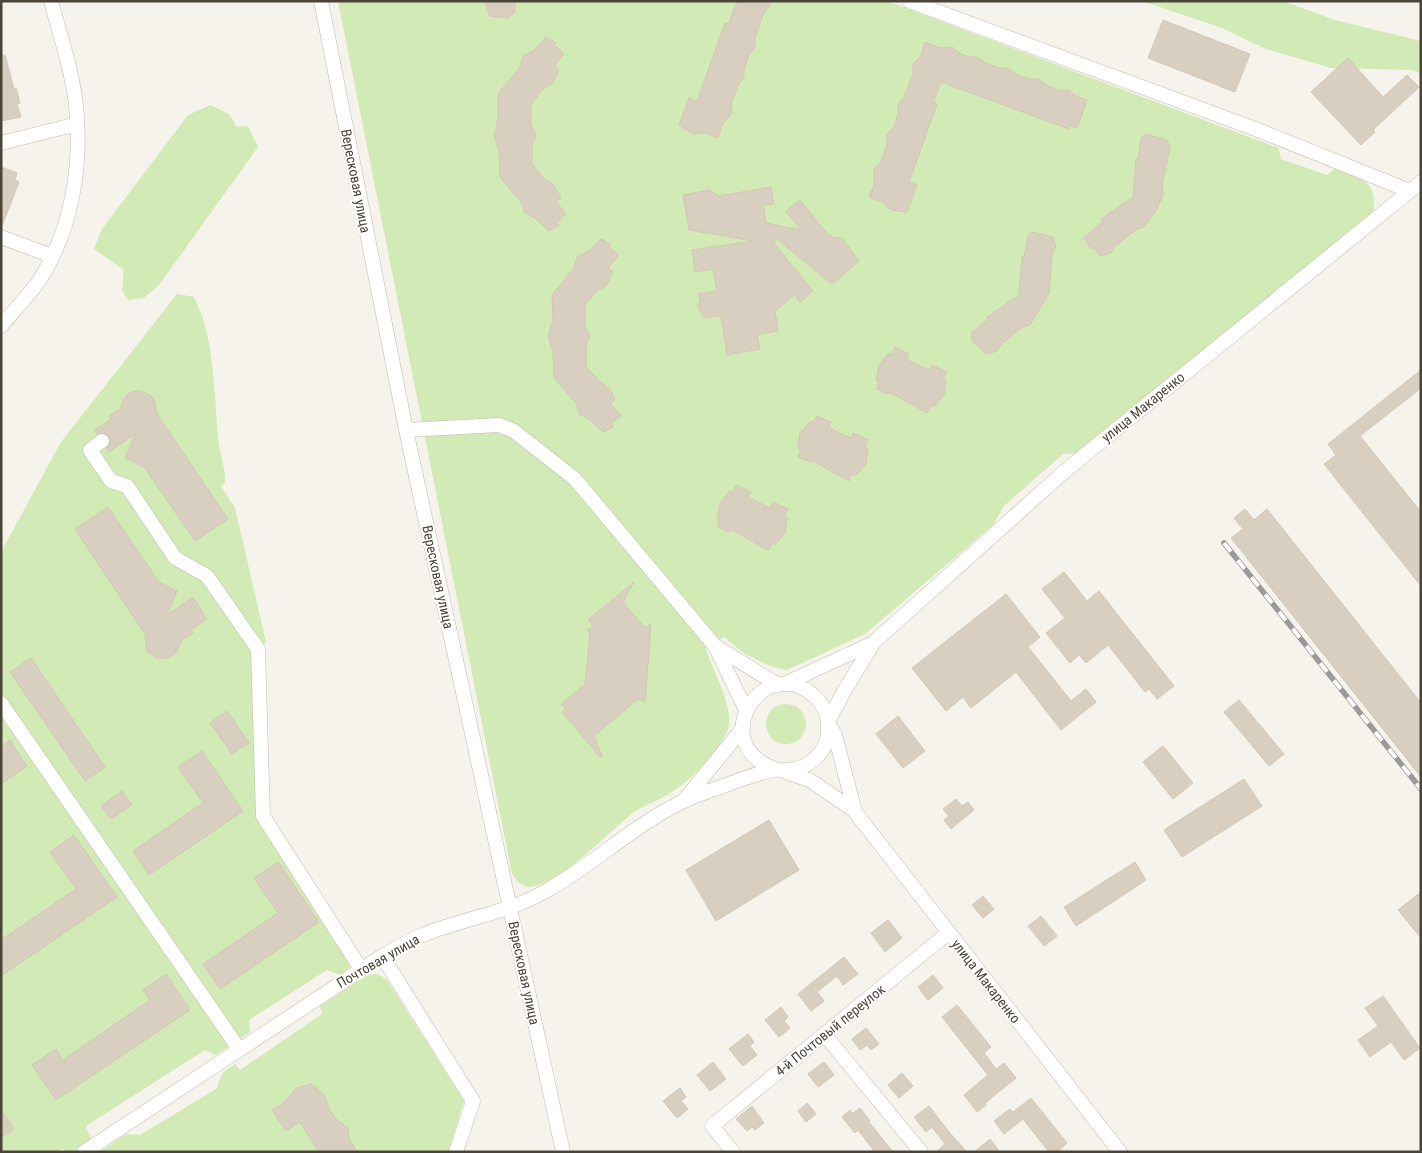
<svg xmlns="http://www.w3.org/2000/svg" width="1422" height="1153" font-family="'Roboto Condensed',sans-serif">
<rect width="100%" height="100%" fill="#f6f3ec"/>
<!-- green -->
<path fill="#d2eab5" d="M338 1H887L1279 148 1281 159 1327 175 1335 169C1361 178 1379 181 1373 213L1076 453 1063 454 1004 506 993 525 865 634 787 670 770 666 745 654 724 637 706 649C712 669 737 712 727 732 716 756 690 781 667 795 657 801 644 805 634 812 609 831 557 889 526 887L518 882 512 874Z
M1142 1H1283L1335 20 1421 41V74L1413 70 1331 68 1266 49 1222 28Z
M210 105 229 114 237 127 248 126 258 147 159 285 144 298 128 300 122 290 124 270 94 249 102 229 188 115Z
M177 294 194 297C215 337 214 394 218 437 219 453 226 467 225 483L221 486 235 508 266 642 251 659 259 818 351 962 350 967 340 975 327 970 249 1020 250 1032 216 1055 205 1050 86 1126 91 1139 72 1152 62 1149 57 1152H1V552L61 442Z
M766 724a20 20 0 1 1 40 0a20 20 0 1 1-40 0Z
M374 974 380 975 387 980 464 1101 448 1152H100L126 1134 140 1135 216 1089 223 1072 235 1064 240 1070 322 1014 320 1006 368 975Z"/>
<!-- building -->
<path fill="#d8cfc1" stroke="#d3c7b4" d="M484 1H515V13L508 18 490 16Z
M737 1H773L763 15 755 38V48L749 55 744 69V78L738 85 731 104 732 113 722 125 718 138 705 133 693 134 679 125 689 98 697 101 725 23 729 24Z
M1163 20 1250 54 1235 92 1148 58Z
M546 37 556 43 554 45 564 54 554 66 559 70 552 84 543 89 531 104V125L536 135 532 144V164L544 179 553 184 561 198 556 202 566 214 557 223 559 225 549 231 535 218 525 213 521 202 500 177 499 151 494 135 498 119V94L520 67 523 56 533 51Z
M925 42 940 48 952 47 959 53 969 57H978L985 63 999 68H1008L1015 74 1029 79H1039L1046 85 1059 90H1069L1076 96 1087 100 1077 128 1070 125 1069 129 941 82 933 103 937 104 909 182 917 185 907 212 891 210 882 202 869 197 874 185V169L881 162 887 144V134L894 127 898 114V105L904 97 913 74V64L921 56Z
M5 55 14 89 16 88 20 103 17 104 21 117 1 121V56Z
M1348 58 1383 97 1407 75 1419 87 1373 130 1375 132 1361 145 1311 92Z
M1146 134 1167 140 1170 148 1162 185 1163 195 1156 211 1144 227 1137 229 1115 246 1111 253 1100 256 1093 247 1091 249 1084 238 1103 221 1101 219 1133 197 1136 159 1138 160 1141 138Z
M1 167 17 173 15 180 19 182 2 226Z
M771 187 774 204 763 205 766 223 801 230 786 211 800 200 824 230 832 237 842 238 859 261 832 284 777 239 773 242 813 291 800 302 795 295 775 311 778 331 757 335 760 349 727 355 721 316 704 318 697 304 700 303 699 294 717 291 713 269 695 272 692 250 753 241 689 230 683 195 709 190 719 196Z
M1032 232 1053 237 1056 246 1052 255 1049 293 1030 325 1023 327 1001 344 997 351 986 354 972 341V332L989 319 987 317 1019 295 1022 257H1024L1028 236Z
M601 239 610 244 609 247 619 255 608 268 613 272 606 286 597 291 585 305V327L590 336 586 345V366L599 381 609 388 615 399 610 403 621 416 611 424 613 427 603 432 589 419 579 414 576 403 554 378 553 352 548 336 553 320 552 295 574 268 577 257 587 252Z
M895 347 909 354 907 360 929 370 932 365 947 372 943 379 946 380 944 395 934 407 931 406 927 413 891 393 888 394 876 389 879 382 876 381 879 365 889 353 892 355Z
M1421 370V388L1360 436 1421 512V586L1324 464 1336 455 1328 444Z
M140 390 154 398 157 414 228 519 195 541 144 467 125 458 135 434 109 452 107 448 110 444 109 436 105 433 97 434 95 430 111 419 109 416 121 408 122 402 129 393Z
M817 416 831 422 829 428 851 438 853 433 868 440 865 447 868 448 866 464 856 475 852 474 849 481 813 461 810 462 798 457 801 450 798 448 800 433 811 421 813 423Z
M736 485 751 492 748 497 770 508 773 502 788 509 784 516 787 518 785 533 775 545 772 543 768 550 732 530 729 532 717 526 720 519 717 518 720 503 730 491 733 492Z
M108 507 159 582 177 591 167 615 193 597 207 619 191 630 193 633 181 641 177 652 168 658H156L147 651 145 634 75 529Z
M1245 509 1254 520 1267 509 1421 703V777L1231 538 1243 529 1234 518Z
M1064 572 1087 601 1099 591 1174 686 1157 699 1149 689 1145 692 1108 645 1086 663 1079 655 1070 663 1046 633 1065 618 1042 589Z
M634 582 623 602 644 627 651 625 645 702 638 699 594 736 602 756 600 757 562 712 566 709 561 704 585 684 590 633 587 630 593 626 588 620Z
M1006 594 1040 637 1028 647 1071 701 1086 689 1096 702 1061 730 1016 672 971 708 963 697 946 711 912 668Z
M31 658 105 767 85 781 10 672Z
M1239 700 1284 754 1269 766 1224 712Z
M227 711 249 743 232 754 210 723Z
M898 716 925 751 903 768 876 734Z
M10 740 27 766 1 784V746Z
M1163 746 1193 783 1173 799 1143 762Z
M202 751 243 811 149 875 133 851 203 803 178 767Z
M1244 779 1262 806 1182 857 1164 830Z
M122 791 132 805 111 819 101 806Z
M956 799 962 806 968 802 974 810 951 829 944 820 949 816 943 809Z
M769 820 799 870 716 921 686 870Z
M74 835 117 897 1 976V940L76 889 50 852Z
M278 862 319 922 220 989 203 964 278 913 254 878Z
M1135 862 1146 880 1076 926 1064 907Z
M1421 892V938L1398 910Z
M983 896 994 909 983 918 972 905Z
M1041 916 1057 936 1044 946 1028 926Z
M888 920 902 938 885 952 871 933Z
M844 957 858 974 843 985 837 976 817 992 824 1001 811 1011 798 994Z
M166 974 190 1010 56 1100 32 1065 56 1049 63 1060 150 1000 143 990Z
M933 975 943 988 928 1000 918 987Z
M1383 996 1420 1048 1404 1060 1391 1042 1370 1057 1358 1040 1378 1026 1365 1008Z
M957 1005 991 1047 984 1053 996 1069 1004 1063 1016 1078 985 1103 986 1105 977 1112 964 1095 988 1075 942 1017Z
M781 1007 788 1017 784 1021 790 1028 779 1037 765 1020Z
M866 1028 879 1044 871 1050 867 1045 860 1050 852 1039Z
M748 1034 754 1042 750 1046 757 1055 743 1066 729 1049Z
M713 1062 726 1079 710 1091 697 1075Z
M824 1062 834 1075 818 1087 808 1074Z
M902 1073 913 1086 899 1098 888 1085Z
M312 1084 325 1096 329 1109 336 1119 347 1127 350 1141 358 1152H319L300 1122 286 1131 272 1110 285 1102 296 1088Z
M680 1088 686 1097 681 1101 688 1109 677 1118 663 1101Z
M1031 1098 1067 1143 1057 1152H1049L1023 1119 1004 1134 994 1121 1010 1109 1013 1112Z
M807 1103 816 1114 806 1122 798 1111Z
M752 1106 764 1123 755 1130 752 1127 747 1131 736 1119Z
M929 1106 949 1132 967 1152H936L945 1144 932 1127 926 1132 914 1117Z
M860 1108 870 1121 869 1122 893 1152H875L858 1130 855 1133 842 1117 850 1110 852 1114Z
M1 1110 14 1129 1 1138Z
M990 1139 1000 1152H974Z"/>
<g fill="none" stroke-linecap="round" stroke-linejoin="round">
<defs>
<path id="minor" d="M321 1 406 430 563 1152
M909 1 1253 128 1410 191
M1 143 77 124
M1 237 52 256
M1 326C14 310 31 294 42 276 73 226 82 162 76 105 72 70 60 35 51 1
M406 430 499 425 514 431 575 479 715 646 778 685
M102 441 90 450 111 481 127 486 175 558 207 576 258 649 263 816 361 969
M715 646 746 710
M784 684 873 643
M1 703 239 1049
M786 772 811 781 852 809
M686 798 743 728
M382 956 473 1101 456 1152
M824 1034 921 1152
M84 1152 382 956C396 949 410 939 425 934 466 918 507 913 546 891 602 860 647 811 709 791 730 784 752 774 773 770 778 769 783 771 788 770 808 769 827 753 828 732 829 718 824 704 813 695 763 652 705 744 775 769
M733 1152 712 1126 948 933
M1120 1152 855 812 835 735 828 722 843 693 874 642 1065 471 1421 182"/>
</defs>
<!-- minor casing -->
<use href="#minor" stroke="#c2bbae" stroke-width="15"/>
<!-- minor -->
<use href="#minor" stroke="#fff" stroke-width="14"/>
<defs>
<path id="rail" d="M1224 543 1421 789"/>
</defs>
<!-- rail casing -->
<use href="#rail" stroke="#9a9a9a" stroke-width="5.5"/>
<!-- rail -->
<use href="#rail" stroke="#fff" stroke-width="4" stroke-dasharray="11" stroke-linecap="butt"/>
</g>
<g text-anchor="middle" stroke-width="4" stroke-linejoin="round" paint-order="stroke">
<!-- street labels -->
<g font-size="14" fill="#4b4439" stroke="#fff">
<text transform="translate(356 181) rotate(79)" y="5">Вересковая улица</text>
<text transform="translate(1143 407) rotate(-39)" y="5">улица Макаренко</text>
<text transform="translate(438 577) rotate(78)" y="5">Вересковая улица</text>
<text transform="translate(378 961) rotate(-30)" y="5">Почтовая улица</text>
<text transform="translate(524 973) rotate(78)" y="5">Вересковая улица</text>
<text transform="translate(986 981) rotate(52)" y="5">улица Макаренко</text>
<text transform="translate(830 1030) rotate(-39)" y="5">4-й Почтовый переулок</text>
</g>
</g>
<!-- border -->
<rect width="1422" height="1153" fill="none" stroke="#4b4439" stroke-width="5"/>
</svg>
